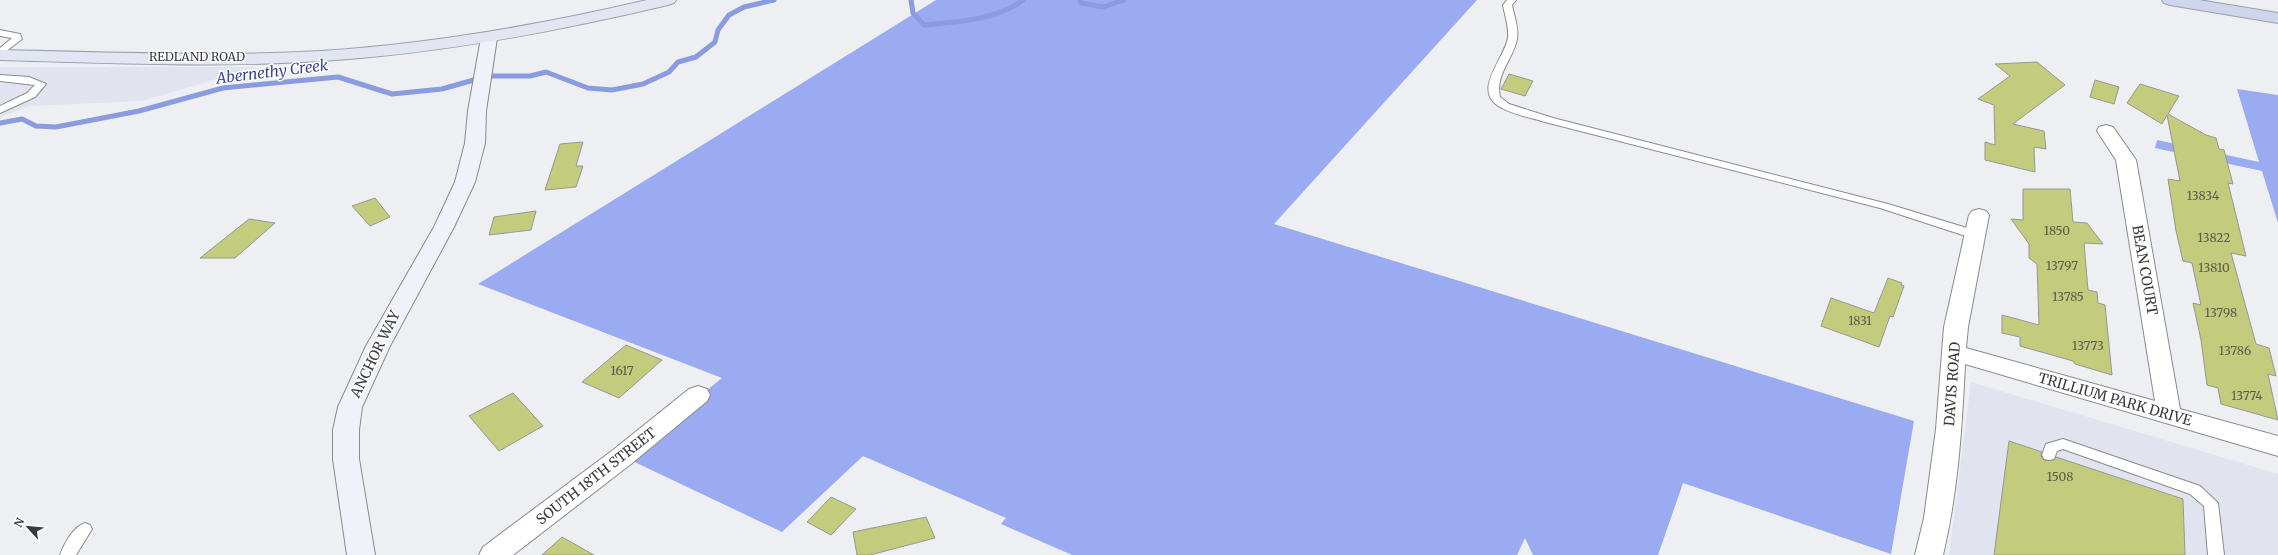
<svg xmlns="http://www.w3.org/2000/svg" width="2278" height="555" font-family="Merriweather,serif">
<rect width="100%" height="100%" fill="#eeeff2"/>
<!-- built -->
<path fill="#e1e4ef" d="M0 67H257L142 101 30 106 0 117Z
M1971 382 2278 474V555H1949Z"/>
<!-- forest -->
<path fill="#9aabf1" d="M936 0H1477L1274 224 1914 421 1891 554 1683 483 1658 555H1533L1525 538 1517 555H1072L1001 524 1006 518 863 456 782 532 624 457 722 378 478 284Z
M2237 89 2278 95V223L2262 171 2155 148 2157 140 2259 162Z"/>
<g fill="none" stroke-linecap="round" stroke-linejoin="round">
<!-- stream -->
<path stroke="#8a9bdf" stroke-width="5" d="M911 0 913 13 924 25C956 22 997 20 1023 0
M1080 0 1081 3 1103 7 1124 0
M0 123 22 119 36 126 56 127 139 111 223 88 338 77 392 94 442 89 488 76H530L546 72 588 88 612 90 643 84 669 72 678 62 696 57 715 42 718 30 729 15 744 7 774 0"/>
</g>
<!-- building -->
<path fill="#c3cb7c" stroke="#979895" d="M2037 62 2065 85 2013 124 2044 131 2046 149 2034 147 2035 172 1985 160V142L1995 145 1994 105 1978 99 2010 76 1995 64Z
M1509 74 1533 81 1525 96 1501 89Z
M2095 80 2119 87 2114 104 2090 97Z
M2140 84 2179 96 2168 114 2206 135 2216 138 2219 149 2224 150 2233 184 2228 183 2246 256 2231 253 2256 344 2269 348 2276 376 2268 374 2278 420 2221 404 2218 388 2207 385 2201 340 2193 303 2201 305 2192 263 2183 261 2176 231 2168 179 2180 181 2167 115 2162 124 2127 103Z
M583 142 576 166H583L576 187 545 190 560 144Z
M2023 189H2070L2073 222 2087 223 2103 244 2084 243 2088 290 2097 292 2098 303 2105 305 2112 375 2075 364 2073 361 2020 346V337L2002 333V315L2039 325 2037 264 2029 258V244L2011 219 2023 220Z
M375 198 390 217 370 226 352 206Z
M536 211 531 230 489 235 494 217Z
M249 219 275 223 235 258H200Z
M1888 278 1902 283 1901 285 1904 286 1893 317 1890 316 1879 347 1821 326 1831 298 1874 313Z
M626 345 662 360 619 398 582 382Z
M513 393 543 426 499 451 469 416Z
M2009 441 2042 452 2041 456 2044 460H2054L2056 457 2183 499 2185 555H1994Z
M831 497 856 509 831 535 807 522Z
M926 517 935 538 870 555H857L853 532Z
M562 537 594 555H542Z"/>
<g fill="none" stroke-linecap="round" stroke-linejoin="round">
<defs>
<path id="lane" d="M1507 0H1516L1512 5C1514 16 1519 27 1517 39 1513 60 1495 74 1500 97L1509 104 1553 118 1888 204 1980 232 1982 235 1980 238H1972L1880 208 1545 122C1532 118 1514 115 1502 108 1470 92 1504 60 1508 38 1509 26 1505 16 1503 5Z
M0 30 20 34 22 39 0 56V48L12 38 0 36Z
M0 75 29 77 46 84 35 97 0 113V106L27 93 35 85 0 81Z
M2063 439 2200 486 2218 503 2224 555H2208L2204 506 2190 494 2063 449 2057 451 2054 459 2049 460 2044 459 2042 455 2046 444Z
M85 523 90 525 92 529 76 555H60C64 544 73 527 85 523Z"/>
<path id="street" d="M2106 125 2113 127 2136 160 2180 409 2278 436V456L1965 364C1962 428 1958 492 1943 555H1915L1924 518 1936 429 1944 327 1969 215 1972 211 1979 209 1986 211 1989 215 1968 327 1966 348 2155 401 2116 160 2097 131 2099 127Z
M698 386 707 389 710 395 707 401 631 464 513 555H479L483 547 613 450 689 389Z"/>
<path id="secondary" d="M489 33 495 34 497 38 486 111 485 143 475 182 454 227 390 346 362 407 359 430V459L375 555H347L333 459V430L338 407 366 346 434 227 455 182 465 143 468 111 481 38 483 34Z"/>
<path id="primary" d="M647 0H676L674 3 668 5C554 32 438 54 321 61 214 68 107 63 0 60V50C107 52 214 57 321 51 431 44 540 25 647 0Z"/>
<path id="highway" d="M2162 0H2199L2278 13V23L2170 5 2164 3Z"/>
</defs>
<!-- lane casing -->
<use href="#lane" stroke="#8a8b8e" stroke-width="2"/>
<!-- street casing -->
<use href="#street" stroke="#8a8b8e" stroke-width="2"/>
<!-- secondary casing -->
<use href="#secondary" stroke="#8a8b8e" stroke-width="2"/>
<!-- primary casing -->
<use href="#primary" stroke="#9a9fad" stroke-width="2"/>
<!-- highway casing -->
<use href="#highway" stroke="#9a9fad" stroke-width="2"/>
<!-- lane -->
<use href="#lane" fill="#fff" fill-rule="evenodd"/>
<!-- street -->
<use href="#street" fill="#fff" fill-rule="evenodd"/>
<!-- secondary -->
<use href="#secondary" fill="#f1f2f9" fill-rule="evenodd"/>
<!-- primary -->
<use href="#primary" fill="#e2e6f3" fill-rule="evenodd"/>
<!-- highway -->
<use href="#highway" fill="#cfd5eb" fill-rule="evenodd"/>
</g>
<g text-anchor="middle" stroke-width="3" stroke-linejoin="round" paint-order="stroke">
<!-- far-street labels -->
<g font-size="12" fill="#393a3b" stroke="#fff">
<text x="197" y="61">REDLAND ROAD</text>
</g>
<!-- number labels -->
<g font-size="12" fill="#5c5e4b">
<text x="2203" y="200">13834</text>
<text x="2057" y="235">1850</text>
<text x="2214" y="242">13822</text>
<text x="2062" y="270">13797</text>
<text x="2214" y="272">13810</text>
<text x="2068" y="301">13785</text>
<text x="2221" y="317">13798</text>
<text x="1860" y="325">1831</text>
<text x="2088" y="350">13773</text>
<text x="2235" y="355">13786</text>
<text x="622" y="375">1617</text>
<text x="2247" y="400">13774</text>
<text x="2060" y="481">1508</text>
</g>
<!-- street labels -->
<g font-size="14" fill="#393a3b" stroke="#fff">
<text transform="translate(2145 270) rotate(80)" y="5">BEAN COURT</text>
<text transform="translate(375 354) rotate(-64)" y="5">ANCHOR WAY</text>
<text transform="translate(1952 384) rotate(-86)" y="5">DAVIS ROAD</text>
<text transform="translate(2115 399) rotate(16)" y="5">TRILLIUM PARK DRIVE</text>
<text transform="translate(596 476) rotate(-38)" y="5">SOUTH 18TH STREET</text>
</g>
<!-- water labels -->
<g font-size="15" font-style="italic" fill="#3a4697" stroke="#fff">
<text transform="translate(272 72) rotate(-7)" y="5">Abernethy Creek</text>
</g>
</g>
<!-- north arrow -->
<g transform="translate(28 527) rotate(297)" stroke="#ffffff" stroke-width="3" paint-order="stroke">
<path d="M0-3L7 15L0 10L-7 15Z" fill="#393a3b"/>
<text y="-6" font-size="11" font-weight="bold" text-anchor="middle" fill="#393a3b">N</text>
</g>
</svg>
